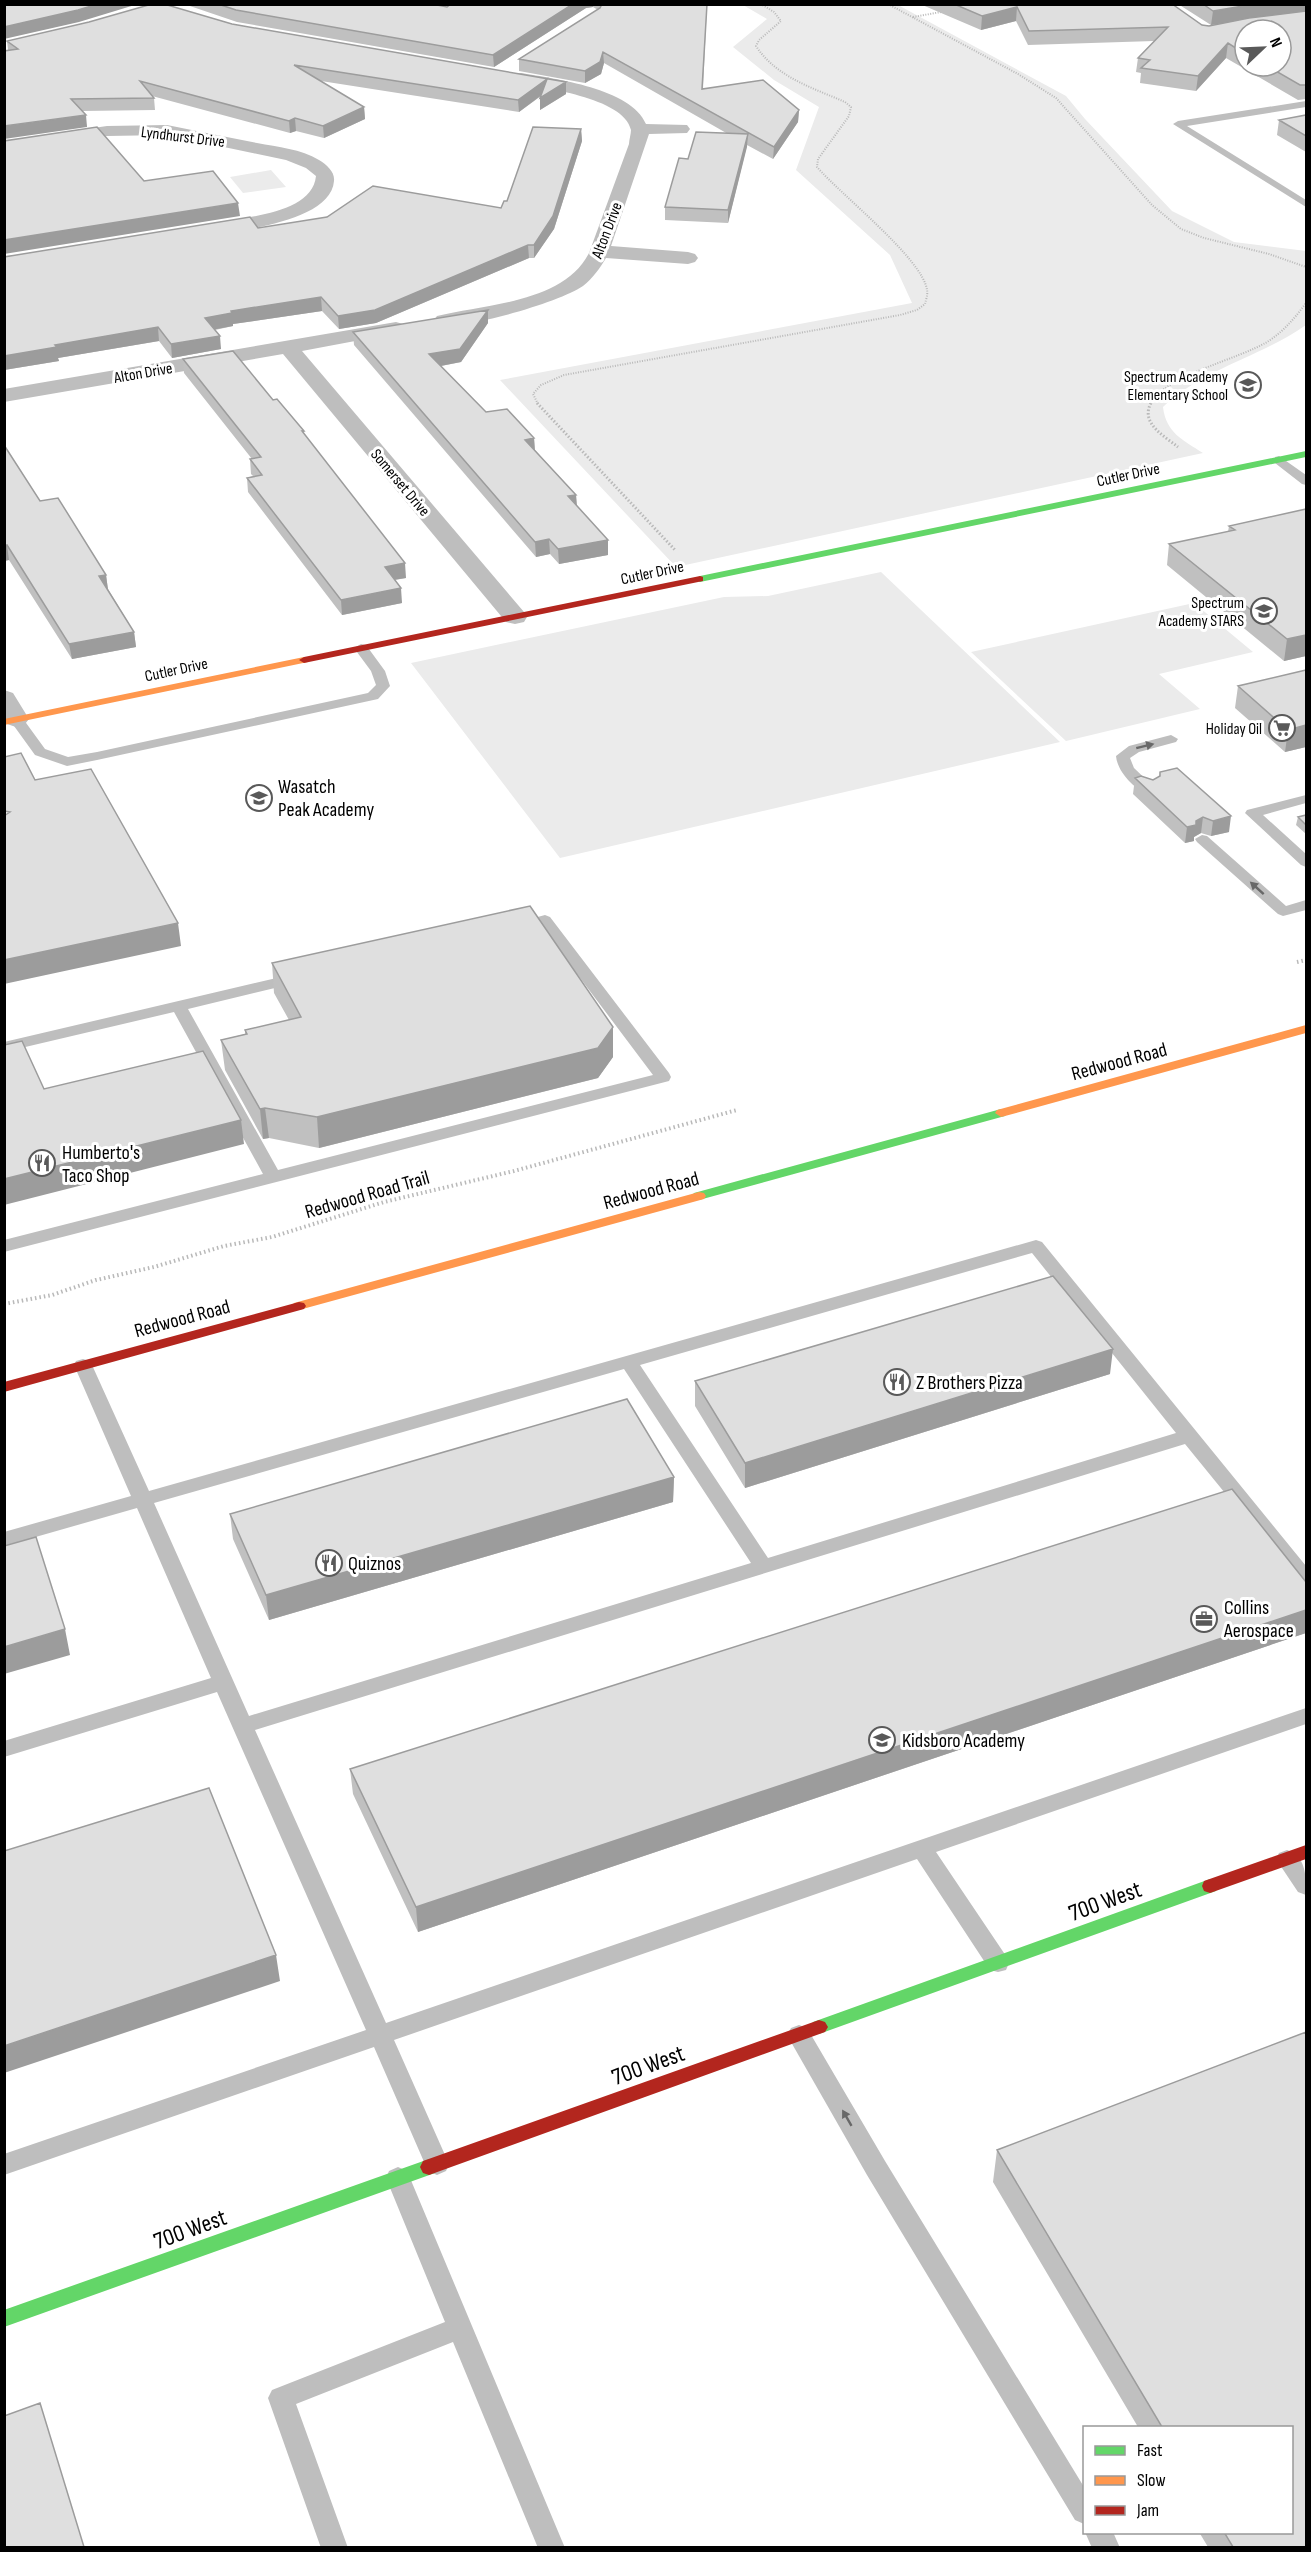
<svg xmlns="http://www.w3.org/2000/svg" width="1311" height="2552" font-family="'Sofia Sans Condensed',sans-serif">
<rect width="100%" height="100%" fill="#fff"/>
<!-- green -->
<path fill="#ebebeb" d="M743 5H898L1066 96 1085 119 1172 211 1234 242 1306 251V325C1261 357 1204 368 1163 407 1166 433 1183 440 1203 453L676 567 500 380 912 303 890 255 796 170 819 107 774 80 733 47 767 19Z
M271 170 286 187 243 193 230 177Z
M881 572 1060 742 560 858 411 663 724 597 768 596Z
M1194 603 1253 652 1159 674 1200 709 1066 741 971 652Z"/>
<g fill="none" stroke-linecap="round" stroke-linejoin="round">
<!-- path-far2 -->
<path stroke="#b9b9b9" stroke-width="2" stroke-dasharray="1 1.5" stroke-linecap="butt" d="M888 4 1018 74 1056 98 1152 205 1181 229 1204 238 1269 254 1306 267
M913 17 941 12
M538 404 533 394 541 385 564 375 900 315 917 310 925 304C926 300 928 294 927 290 923 259 840 194 817 167L818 159 849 116 851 107 845 102C813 88 776 77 756 46L759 40 781 21 774 12 761 4
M1150 404C1164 376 1239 359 1267 342 1283 332 1295 318 1306 303"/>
<!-- path-far1 -->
<path stroke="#b9b9b9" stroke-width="3" stroke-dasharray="1.5 2" stroke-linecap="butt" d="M537 403 676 551
M1151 403C1140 423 1164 436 1178 447"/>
<!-- path -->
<path stroke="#b9b9b9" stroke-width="4" stroke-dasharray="1.5 3" stroke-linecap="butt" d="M1297 962 1306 960
M4 1304 52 1295 96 1280 154 1267 224 1246 272 1237 384 1202 514 1171 737 1110"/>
<!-- lane -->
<path fill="#bebebe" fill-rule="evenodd" d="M1306 101V107L1187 126 1306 200V207L1173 124 1178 121Z
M1279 456 1306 475V485L1302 484 1275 463V457Z
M361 644 366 645 385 671 390 686 378 699 97 760 67 766 35 755 9 719 11 716H21L45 749 68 757 97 752 368 693 376 685 371 671 354 648Z
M1171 735 1178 739 1176 742 1139 752 1130 758 1134 768 1157 790 1150 794C1135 791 1117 771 1116 756L1129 746Z
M1306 795V803L1263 815 1306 854V867L1301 865 1245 813 1247 810Z
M1202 835 1207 836 1286 906 1306 900V910L1283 916 1278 914 1197 842 1195 839Z
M545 915 550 917 669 1073 671 1077 669 1081 4 1252V1240L263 1174 174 1012 4 1052V1042L298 973 304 975 306 978 304 981 188 1009 278 1170 653 1075 541 926 517 932 509 927 512 924Z
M1036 1240 1042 1242 1306 1566V1586L1299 1584 1185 1444 255 1730 386 2023 1306 1708V1724L936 1852 1006 1956 1009 1963 1006 1970 998 1972 990 1970 917 1859 394 2040 449 2164 446 2171 437 2175 428 2171 374 2047 4 2175V2154L366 2030 217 1692 4 1757V1741L211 1678 137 1508 4 1546V1532L131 1496 74 1365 76 1361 83 1359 90 1361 92 1365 149 1491ZM1032 1253 1176 1433 768 1558 640 1365ZM624 1369 751 1563 249 1716 154 1503Z
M1287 1850C1307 1857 1306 1877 1306 1895L1298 1892 1276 1859 1279 1853Z
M799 2025 807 2028 885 2161 1084 2487V2524L1075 2520 867 2175 787 2035 791 2028Z
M398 2167 407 2171 410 2178 565 2548H538L453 2342 296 2404 348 2548H321L268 2398 272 2390 445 2322 386 2178 389 2171Z
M1085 2532H1113L1120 2548H1092Z"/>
<!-- street -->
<path fill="#bebebe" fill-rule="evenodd" d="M521 73C555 79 631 88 646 124L687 125 690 129 687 133 649 134 611 246 688 252 695 254 698 258 695 262 688 264 606 258C600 268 593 278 583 286 560 302 463 331 437 324L434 320 437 316C485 304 564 303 589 253L629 144C629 140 631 134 631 130 624 97 541 88 515 82L512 78 515 74Z
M167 125C197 131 227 137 257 143 278 147 301 149 319 160 327 165 335 172 334 181 331 221 242 230 211 235L204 233 201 229 204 225C235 217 312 217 316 176L306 168 286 160 167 135 107 136 4 152V141L107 126Z
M396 322 403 324 406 328 403 332 302 351 524 612 527 617 524 622 515 624 506 622 283 354 4 402V389Z
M4 690 13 693 29 719 25 724 16 727 7 724 4 721Z"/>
<!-- fast -->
<path fill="#63d668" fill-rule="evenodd" d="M1306 451V457L700 582 695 579 700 576Z
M1001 1109 1007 1113 1005 1116 699 1200 692 1196 694 1193Z
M1210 1879 1216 1881 1218 1886 1216 1891 819 2034 813 2032 810 2027 813 2022Z
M429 2159 435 2161 438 2167 435 2173 4 2327V2310Z"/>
<!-- slow -->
<path fill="#ff974d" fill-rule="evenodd" d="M304 657 308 658V662L4 725V719Z
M1306 1025V1033L1005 1116 1001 1117 995 1113 997 1110Z
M699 1192 704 1193 706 1196 704 1199 299 1310 292 1306 294 1303Z"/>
<!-- jam -->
<path fill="#b3261e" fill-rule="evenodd" d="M700 576 703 577V581L304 663 299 660 304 657Z
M299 1302 304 1303 306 1306 304 1309 4 1392V1382Z
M1306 1845V1859L1210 1893 1204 1891 1202 1886 1204 1881Z
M819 2020 825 2022 828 2027 825 2032 429 2175 423 2173 420 2167 423 2161Z"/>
</g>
<!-- wall -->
<path fill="#c0c0c0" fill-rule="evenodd" d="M184 4H432L447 7 451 4H707L703 89 799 110 798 122 773 159 747 145 728 223 665 220V207L688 159 728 134 604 63 601 74 585 83 519 71V59L598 10 593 7 586 8 494 67 237 22Z
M920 4H1172L1202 25 1209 26 1228 22 1211 25 1178 4H1306V99L1298 100 1226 58 1196 91 1140 83 1141 73 1136 72 1138 58 1154 41 1028 45 1016 21 981 30ZM1245 30 1281 66H1245Z
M232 24 566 82V94L540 110 541 96 519 112 321 81 364 107 365 119 324 138 296 131 290 133 152 96 154 98 155 110 82 111 87 127 8 50 7 41Z
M1306 115V152L1277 135 1279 120Z
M581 129 582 141 554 229 534 258H529L376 323 339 329 322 311 233 324V326L215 330 221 349 172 358 159 341 58 358 59 361 4 370V257L258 228 501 208 507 201Z
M488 323 461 362 441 366 486 412 534 438 535 450 576 495 577 506 608 555 559 564 550 554 536 557 354 345 353 332Z
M183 359 273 400 304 431V434L406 578 395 580 402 603 342 615 248 492 247 478 253 476 251 474 250 459H252L184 373Z
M4 445 40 501 106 575 108 589 134 632 136 647 72 659 9 560 4 561Z
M1306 509V656L1284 661 1167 565 1169 544 1228 532 1229 526Z
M1306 670V747L1285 752 1235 708 1238 686Z
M1160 772 1229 832 1211 836 1201 833 1194 837V841L1185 843 1133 794 1135 778 1153 780 1159 777Z
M1306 815V834L1296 825 1298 817Z
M272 963 613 1027V1057L598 1078 319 1148 269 1138 263 1139 225 1070 221 1040 245 1034V1030L289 1020 274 993Z
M1110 1374 745 1488 695 1406V1381Z
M674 1477 673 1502 269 1620 233 1539 230 1514Z
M1306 1582V1633L418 1932 353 1794 350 1769Z
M1306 2032V2547H1208L1199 2532H1292V2427H1138L993 2182 997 2150Z"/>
<!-- shaded-wall -->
<path fill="#9c9c9c" d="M98 4H138L79 22 4 39V27Z
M573 4H593V7L586 8 494 67 493 55Z
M1255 4H1306V11L1211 25 1213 11Z
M1017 7 1016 21 981 30 982 16Z
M1228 43 1226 58 1196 91 1198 76Z
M603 52 604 63 601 74 585 83V71Z
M547 79V91L519 112 518 100Z
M566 82V94L540 110V98Z
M364 107 365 119 324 138 323 126Z
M799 110 798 122 773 159 774 147Z
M86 115 87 127 4 139V126Z
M295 118 296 131 290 133 289 121Z
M581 129 582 141 554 229 534 258V245Z
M748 134 747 147 728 223V210Z
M238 203 240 216 4 254V240Z
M528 245 529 258 376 323 339 329 338 316Z
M321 297 322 311 233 324V326L206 331 205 318 231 311Z
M488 310V323L461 362 430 368 429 354Z
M158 327 159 341 58 358 59 361 4 370V356L55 345Z
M220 336 221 349 172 358 171 344Z
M534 438 535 453 525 440Z
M576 495 577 509 568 496Z
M549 539 550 554 536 557 535 542Z
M608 540V555L559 564 558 549Z
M7 545 9 560 4 561V546Z
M405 563 406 578 386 581 385 567Z
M106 575 108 590 99 576Z
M401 588 402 603 342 615 341 600Z
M134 632 136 647 72 659 69 644Z
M1306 635V656L1284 661 1287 639Z
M1306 725V747L1285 752 1288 730Z
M1231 816 1229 832 1211 836 1213 821Z
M1203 817 1201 833 1194 837V841L1185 843 1187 827Z
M178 923 181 946 4 984V960Z
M613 1027V1057L598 1078 319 1148 317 1117Z
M265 1108 269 1138 263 1139 260 1109Z
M241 1120 244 1144 4 1205V1179Z
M1113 1349 1110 1374 745 1488V1463Z
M674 1477 673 1502 269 1620 266 1595Z
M1306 1610V1633L418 1932 416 1907Z
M65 1629 70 1655 4 1674V1647Z
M276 1955 280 1981 4 2073V2046Z"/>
<!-- building -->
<path fill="#dfdfdf" stroke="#9c9c9c" stroke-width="1.5" d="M4 4H98L78 10 4 27Z
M152 4H164L232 24 566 82 540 98 547 79 518 100 294 65 364 107 323 126 295 118 289 121 140 81 154 98 71 99 86 115 4 126V51L18 49 7 41 89 22Z
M218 4H432L447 7 451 4H573L493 55 236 10Z
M602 4H707L702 89 763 80 799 110 774 147 603 52 600 62 585 71 519 59 600 8Z
M954 4H1172L1202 25 1209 26 1249 18 1306 11V85H1300L1267 66H1281V30H1245V54L1228 43 1198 76 1141 68 1150 60 1138 58 1168 27 1029 31 1017 7 982 16Z
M1203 4H1255L1213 11Z
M1306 115V136L1279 120Z
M97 127 144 181 213 171 238 203 4 240V141Z
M533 127 581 129 553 216 534 245H528L375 310 338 316 321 297 231 311 232 313 205 318 220 336 171 344 158 327 55 345 57 347 4 356V257L250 217 258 228 327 217 373 186 501 208 504 201H507Z
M696 132 748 134 728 210 665 207 679 158 688 159Z
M488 310 460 349 429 354 486 412 507 409 534 438 525 440 576 495 568 496 608 540 558 549 549 539 535 542 353 332Z
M233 351 273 400 277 399 304 431H302L405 563 385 567 401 588 341 600 247 478 262 475 250 459 261 457 183 359Z
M4 445 40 501 58 498 106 575 99 576 134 632 69 644 7 545 4 546Z
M1306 509V635L1287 639 1169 544 1235 530 1229 526Z
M1306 670V725L1288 730 1238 686Z
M21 753 35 780 91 769 178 923 4 960V816L10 812 4 811V757Z
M1177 768 1231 816 1213 821 1203 817 1196 821V825L1187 827 1135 778 1141 776 1153 780 1160 776V772Z
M1306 815V825L1298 817Z
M530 906 613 1027 598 1048 317 1117 265 1108 260 1109 221 1040 247 1034 245 1030 301 1017 272 963Z
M22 1041 44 1089 203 1051 241 1120 4 1179V1045Z
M1053 1276 1113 1349 745 1463 695 1381Z
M627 1399 674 1477 266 1595 230 1514Z
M1232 1489 1306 1582V1610L416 1907 350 1769Z
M36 1537 65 1629 4 1647V1546Z
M209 1788 276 1955 4 2046V1851Z
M1306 2032V2547H1233L1224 2532H1292V2427H1162L997 2150Z
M40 2403 84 2547H4V2416Z"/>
<!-- one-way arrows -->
<defs><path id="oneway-solid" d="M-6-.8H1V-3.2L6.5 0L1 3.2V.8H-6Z" transform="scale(1.5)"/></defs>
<g fill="#686868">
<use href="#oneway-solid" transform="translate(1145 746) rotate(-14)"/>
<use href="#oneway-solid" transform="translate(1257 888) rotate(-138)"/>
<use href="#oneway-solid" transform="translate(847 2118) rotate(-120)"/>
</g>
<!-- icons -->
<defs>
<symbol id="school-ring" viewBox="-11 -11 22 22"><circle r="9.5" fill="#fff" stroke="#595959" stroke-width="1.5"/><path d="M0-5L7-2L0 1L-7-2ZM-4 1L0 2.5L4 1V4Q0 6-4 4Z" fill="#595959"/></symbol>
<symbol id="supermarket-ring" viewBox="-11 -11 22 22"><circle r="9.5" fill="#fff" stroke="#595959" stroke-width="1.5"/><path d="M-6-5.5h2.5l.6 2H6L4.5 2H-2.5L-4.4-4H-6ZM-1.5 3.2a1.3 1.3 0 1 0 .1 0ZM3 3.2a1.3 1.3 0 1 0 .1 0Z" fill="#595959"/></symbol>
<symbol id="restaurant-ring" viewBox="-11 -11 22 22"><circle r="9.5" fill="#fff" stroke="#595959" stroke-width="1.5"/><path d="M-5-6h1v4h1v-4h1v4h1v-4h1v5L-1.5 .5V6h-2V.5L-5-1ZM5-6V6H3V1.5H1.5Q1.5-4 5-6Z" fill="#595959"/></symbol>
<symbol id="office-ring" viewBox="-11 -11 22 22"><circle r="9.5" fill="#fff" stroke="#595959" stroke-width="1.5"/><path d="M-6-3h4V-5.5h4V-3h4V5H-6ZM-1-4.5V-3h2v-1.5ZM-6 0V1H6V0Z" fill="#595959"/></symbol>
</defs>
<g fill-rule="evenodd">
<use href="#school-ring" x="1233" y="370" width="30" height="30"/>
<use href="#school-ring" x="1249" y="596" width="30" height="30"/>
<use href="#supermarket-ring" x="1267" y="713" width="30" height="30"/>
<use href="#school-ring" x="244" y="783" width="30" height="30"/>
<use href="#restaurant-ring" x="27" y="1148" width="30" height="30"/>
<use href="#restaurant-ring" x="882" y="1367" width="30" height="30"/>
<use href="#restaurant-ring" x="314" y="1548" width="30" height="30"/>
<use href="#office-ring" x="1189" y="1604" width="30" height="30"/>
<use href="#school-ring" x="867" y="1725" width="30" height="30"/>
</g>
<g text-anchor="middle" stroke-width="6" stroke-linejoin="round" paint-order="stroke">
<!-- far-street labels -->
<g font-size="16" fill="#000" stroke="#fff">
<text transform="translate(183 136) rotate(7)" y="6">Lyndhurst Drive</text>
<text transform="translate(606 230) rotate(-69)" y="6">Alton Drive</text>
<text transform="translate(143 372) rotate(-10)" y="6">Alton Drive</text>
<text transform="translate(1128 474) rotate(-12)" y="6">Cutler Drive</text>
<text transform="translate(401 482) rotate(50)" y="6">Somerset Drive</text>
<text transform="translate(652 572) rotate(-12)" y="6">Cutler Drive</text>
<text transform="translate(176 669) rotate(-12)" y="6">Cutler Drive</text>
</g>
<!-- far-poi labels -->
<g font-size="16" fill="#000" stroke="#fff" text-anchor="end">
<text x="1228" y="382">Spectrum Academy<tspan x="1228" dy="18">Elementary School</tspan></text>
<text x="1244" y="608">Spectrum<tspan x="1244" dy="18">Academy STARS</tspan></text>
<text x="1262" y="734">Holiday Oil</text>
</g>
<!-- poi labels -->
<g font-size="20" fill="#000" stroke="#fff" text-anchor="start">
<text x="278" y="793">Wasatch<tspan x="278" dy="23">Peak Academy</tspan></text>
<text x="62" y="1159">Humberto's<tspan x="62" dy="23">Taco Shop</tspan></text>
<text x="916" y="1389">Z Brothers Pizza</text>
<text x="348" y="1570">Quiznos</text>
<text x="1224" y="1614">Collins<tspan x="1224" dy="23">Aerospace</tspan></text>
<text x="902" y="1747">Kidsboro Academy</text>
</g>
<!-- street labels -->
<g font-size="20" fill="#000" stroke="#fff">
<text transform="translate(1119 1061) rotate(-15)" y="7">Redwood Road</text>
<text transform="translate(651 1190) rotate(-15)" y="7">Redwood Road</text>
<text transform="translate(367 1194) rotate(-16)" y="7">Redwood Road Trail</text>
<text transform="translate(182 1318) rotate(-15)" y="7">Redwood Road</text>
</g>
<!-- near-street labels -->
<g font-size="24" fill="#000" stroke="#fff">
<text transform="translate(1105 1901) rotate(-20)" y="8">700 West</text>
<text transform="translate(648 2065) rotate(-20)" y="8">700 West</text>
<text transform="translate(190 2229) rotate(-20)" y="8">700 West</text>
</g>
</g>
<!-- border -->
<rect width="1311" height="2552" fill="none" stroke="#000000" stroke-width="12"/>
<!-- legend -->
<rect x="1083" y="2426" width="210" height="108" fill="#ffffff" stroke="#999999" stroke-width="1.5"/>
<rect x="1095" y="2446" width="30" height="9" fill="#63d668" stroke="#999999" stroke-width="1.5"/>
<text x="1137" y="2456" font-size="18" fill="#000000">Fast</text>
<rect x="1095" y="2476" width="30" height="9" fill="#ff974d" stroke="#999999" stroke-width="1.5"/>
<text x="1137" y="2486" font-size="18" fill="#000000">Slow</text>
<rect x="1095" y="2506" width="30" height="9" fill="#b3261e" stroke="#999999" stroke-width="1.5"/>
<text x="1137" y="2516" font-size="18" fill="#000000">Jam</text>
<!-- north arrow -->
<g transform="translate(1263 48) rotate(67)"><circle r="28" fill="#ffffff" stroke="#999999" stroke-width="1.5"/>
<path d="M0-4.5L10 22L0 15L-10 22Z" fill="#595959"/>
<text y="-9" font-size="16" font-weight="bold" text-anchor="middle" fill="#000000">N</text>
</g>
</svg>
